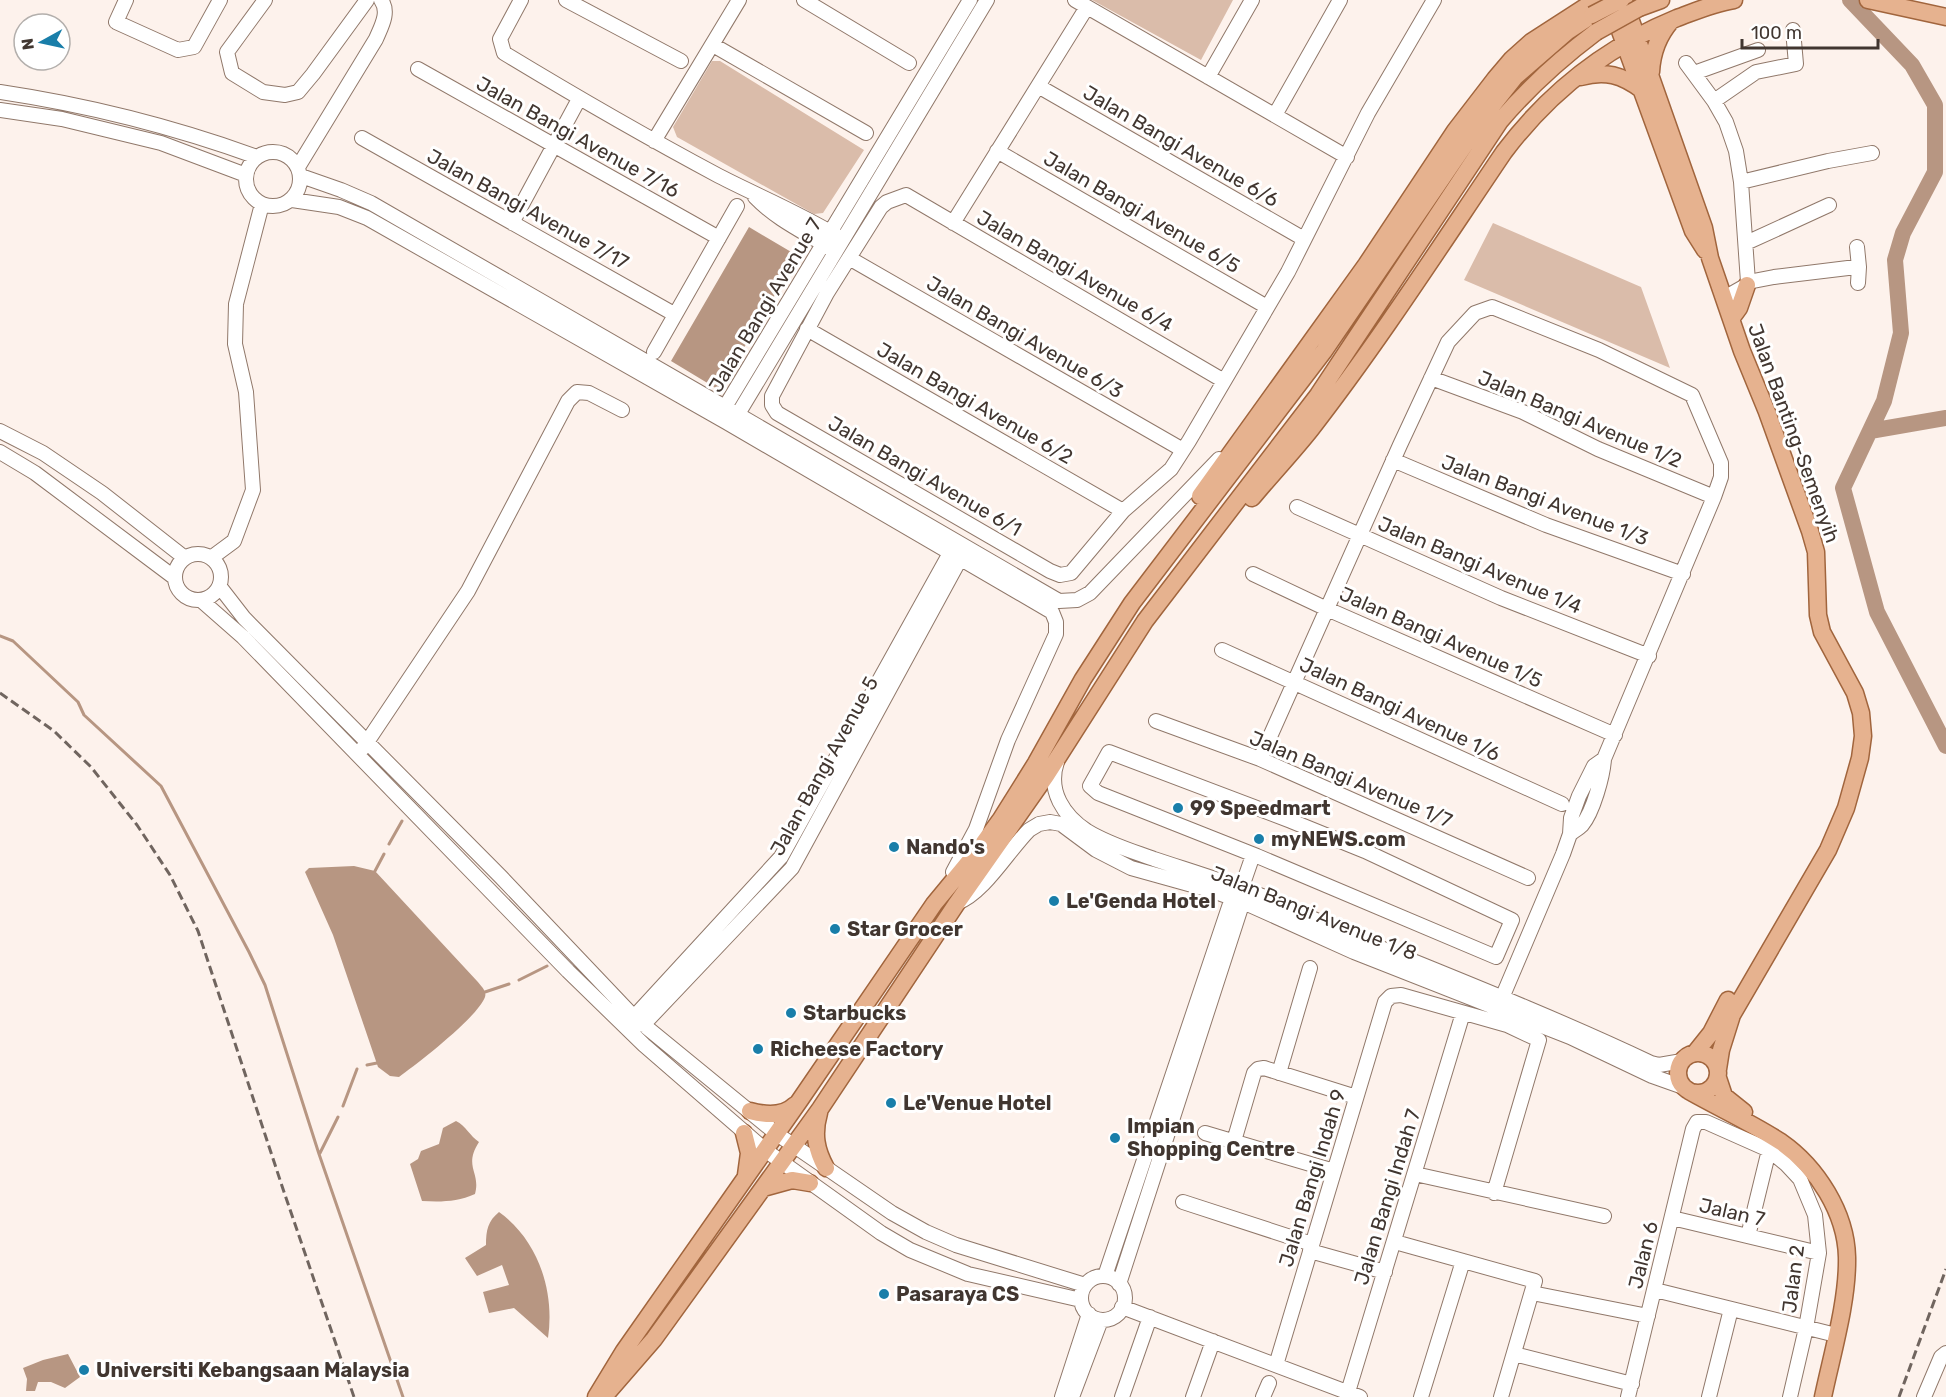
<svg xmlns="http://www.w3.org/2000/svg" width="1946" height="1397" font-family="Rubik,sans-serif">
<rect width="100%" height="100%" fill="#fdf2ec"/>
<!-- green -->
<path fill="#dabcaa" d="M1092 0H1233L1201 60Z
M712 61H720L864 150 823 213 814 214 677 137 673 127Z
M1493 223 1641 287 1670 368 1464 280Z"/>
<!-- water -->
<path fill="#b79682" d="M749 227 798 256 719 390 671 361Z
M354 866 375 871 477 981C481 986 487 991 485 997 477 1018 418 1063 399 1077L390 1076 378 1067 333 935 305 872 309 868Z
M456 1121C466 1126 470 1136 479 1142 463 1167 481 1172 475 1194 457 1202 441 1202 422 1201L410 1164 418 1159 421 1151 439 1144 443 1128Z
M499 1212C538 1240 555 1291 548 1338L514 1308 489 1313 483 1292 509 1285 502 1265 477 1276 465 1258 486 1245C486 1230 488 1221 499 1212Z
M68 1354 80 1377 65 1388 51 1382H38L35 1391H26L27 1379 23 1368 43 1360Z"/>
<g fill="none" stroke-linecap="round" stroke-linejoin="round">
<!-- stream -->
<path stroke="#b79682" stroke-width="3" d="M0 636 13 641 78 702 84 715 161 786 249 952 265 985 319 1154 403 1397
M389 844 402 821
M375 871 384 854
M519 980 547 966
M485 992 509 984
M367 1065 377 1063
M343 1106 357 1069
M320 1153 338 1117"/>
<!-- river -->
<path stroke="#b79682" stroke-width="16" d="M1850 0 1912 65 1935 105V172L1903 233 1895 260 1901 333 1884 401 1843 488 1877 612 1946 746
M1870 431 1946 418"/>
<defs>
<path id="minor" d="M126 0 116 22 178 50 194 47 220 0
M265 0 227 52 232 73 263 92 285 95 298 92 313 74 367 0
M521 0 500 39 504 53C575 96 646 137 719 176 758 196 799 213 837 236
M566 0 681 61
M804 0 909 63
M1075 0 1347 157
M713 45 866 133
M1686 63 1714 101 1726 122 1736 151 1741 182 1748 282
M418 69 719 238
M1694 73 1758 50
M1208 77 1252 0
M1038 86 1304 239
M0 92C87 105 174 127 257 157
M1714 101 1756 72 1796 64 1793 30
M0 110 62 119 161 143 246 175
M1275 115 1340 0
M362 138 674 314
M654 141 739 0
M997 151 1267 307
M246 179a27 27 0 1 1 54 0a27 27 0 1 1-54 0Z
M298 167 376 39C381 27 390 12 381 0
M301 176 341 190 371 203 725 407 1059 601 1077 600 1090 593 1219 459
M1741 182 1828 161 1872 153
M755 197C776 219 804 232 830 248
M292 200 339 207 367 218 726 422 1052 612 1056 622V634L1008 740 976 829 953 872
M512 223 579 99
M953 223 1087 7
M1746 243 1829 205
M1857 247 1859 267
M849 258 1183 450
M1724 298 1747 285 1748 282 1774 277 1848 268 1859 267 1858 283
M807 329 1123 511
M654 352 737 206
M1431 378 1523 412 1598 449 1714 497
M1224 381 906 195 887 202 881 207 827 293 772 396V405L777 413 1050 571 1060 575 1071 573 1123 511 1171 469 1189 441 1288 272 1368 113 1434 0
M726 416 725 407 970 0
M731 419 738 414 987 0
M0 431 43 453 102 493 185 558
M0 452 35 473 175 578
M1393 460 1546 525 1683 574
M1297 507 1501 598 1649 656
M175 577a23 23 0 1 1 46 0a23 23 0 1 1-46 0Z
M211 558 234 541 253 490 246 392 235 344 236 304 262 204
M1253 574 1327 609 1615 735
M220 587 244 618 501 877 634 1017 777 1134 892 1213 926 1232 956 1245 1085 1285
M202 601 243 637 568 971 644 1045 765 1150 881 1233 910 1250 968 1274 1081 1300
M1222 650 1562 804
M1156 721 1260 759 1528 878
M363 748 468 591 568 401 577 392 589 393 622 410
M1109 752 1291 821 1365 851 1512 920 1496 957 1257 856 1098 793 1090 786Z
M1260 759 1400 445 1448 342 1475 313 1492 307 1599 350 1692 395 1721 463V477L1714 497 1604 759C1603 776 1593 812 1582 825 1579 828 1574 831 1570 834
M1057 762C1047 791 1064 816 1087 831 1108 844 1132 851 1154 859 1190 871 1227 882 1262 896 1297 910 1331 928 1366 942 1462 981 1558 1019 1651 1063L1659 1065 1682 1061
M957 903C984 893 1008 851 1029 830L1039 824 1050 822 1061 824 1096 850 1131 868 1210 890 1243 902 1354 952 1570 1037 1652 1076 1683 1087
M1499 1005 1563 854 1570 834 1571 818 1579 796 1594 766 1604 759
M634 1017 781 857 954 546
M643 1025 792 868 964 552
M1279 1073 1310 968
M1205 1133 1334 1171
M1234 1141 1254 1073 1258 1069 1264 1068 1356 1097
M1415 1174 1604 1216
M1183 1202 1312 1244
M1672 1218 1819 1253
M1748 1236 1769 1150
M1395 1242 1535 1281 1501 1397
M1310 1251 1385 1272
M1105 1276 1232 898 1237 887 1244 881 1253 855
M1081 1298a22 22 0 1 1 44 0a22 22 0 1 1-44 0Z
M1119 1284 1245 895
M1655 1290 1836 1335
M1532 1293 1648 1316
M1122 1307 1360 1397
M1514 1354 1632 1384
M1276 1365 1385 1002 1391 996 1401 995 1507 1025 1539 1040 1494 1193
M1348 1392 1463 1013
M1062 1397 1089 1314
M1072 1397 1101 1320
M1122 1397 1150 1317
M1193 1397 1213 1341
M1263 1397 1269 1383
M1421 1397 1463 1261
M1628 1397 1693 1129 1697 1122H1706L1769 1150 1786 1164 1800 1179 1815 1215 1819 1253 1806 1328 1790 1397
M1709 1397 1731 1309
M1924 1397 1941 1357 1946 1353"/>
<path id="major" d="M1868 0 1946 17
M1624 1 1704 228 1710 258 1742 351 1767 412 1810 531 1816 552 1818 615 1822 632 1855 693 1861 713 1863 736 1860 758 1846 808 1828 850 1732 1015 1721 1050 1718 1069
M1639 8 1661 0
M1612 9 1693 231 1705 250
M1651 72C1652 52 1658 36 1671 21
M1581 77C1605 70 1622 75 1642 90
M1731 319 1739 308 1747 285
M1200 496 1366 265 1455 131 1495 79 1512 59 1531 42 1596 0
M1252 498C1271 475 1292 453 1311 429 1380 340 1441 245 1504 152 1550 91 1606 47 1677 18 1696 11 1714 3 1734 0
M1695 1053 1711 1033 1728 1000
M1678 1073a20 20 0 1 1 40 0a20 20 0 1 1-40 0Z
M1718 1078 1724 1096 1744 1112
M1689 1091C1719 1108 1752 1123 1781 1142 1817 1167 1846 1213 1847 1257 1848 1301 1832 1354 1823 1397
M750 1111C765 1115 783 1117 795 1105
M819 1113C813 1134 816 1150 826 1168
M744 1133 749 1153 746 1175
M763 1188 792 1180 810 1183
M608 1392 654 1339 820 1109 957 903 1046 776 1145 621 1318 395 1500 121C1529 87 1560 59 1596 32
M596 1397 624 1351 800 1100 934 904 977 852 1001 819 1036 763 1083 679 1132 603 1324 351 1488 111 1515 77 1568 31 1592 15"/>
</defs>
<!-- minor casing -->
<use href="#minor" stroke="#90786a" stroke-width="16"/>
<!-- major casing -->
<use href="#major" stroke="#a1653d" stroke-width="19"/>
<!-- minor -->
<use href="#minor" stroke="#fff" stroke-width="14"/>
<!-- major -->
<use href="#major" stroke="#e6b28f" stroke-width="16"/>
<!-- rail -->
<path stroke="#70655f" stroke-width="3" stroke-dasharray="9 4.5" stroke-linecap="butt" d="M0 693 54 731 91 767 137 825 170 875 198 931 283 1189 354 1397
M1899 1397 1946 1269"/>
<defs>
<path id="major-bridge" d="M1592 15 1621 0
M1596 32 1639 8"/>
</defs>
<!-- major-bridge casing -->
<use href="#major-bridge" stroke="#a1653d" stroke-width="19" stroke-linecap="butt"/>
<!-- major-bridge -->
<use href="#major-bridge" stroke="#e6b28f" stroke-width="16"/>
</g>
<!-- markers -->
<g fill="#197ea9" stroke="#fff" stroke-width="2">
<circle cx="1178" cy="808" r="6"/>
<circle cx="1259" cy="839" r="6"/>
<circle cx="894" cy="847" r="6"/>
<circle cx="1054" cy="901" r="6"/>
<circle cx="835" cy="929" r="6"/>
<circle cx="791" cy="1013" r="6"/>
<circle cx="758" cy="1049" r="6"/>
<circle cx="891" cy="1103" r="6"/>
<circle cx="1115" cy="1138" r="6"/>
<circle cx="884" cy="1294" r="6"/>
<circle cx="84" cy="1370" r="6"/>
</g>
<g text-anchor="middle" stroke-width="6" stroke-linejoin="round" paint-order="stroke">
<!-- street labels -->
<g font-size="20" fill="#413630" stroke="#fff">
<text transform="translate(578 137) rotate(29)" y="7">Jalan Bangi Avenue 7/16</text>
<text transform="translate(1181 146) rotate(30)" y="7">Jalan Bangi Avenue 6/6</text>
<text transform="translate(528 209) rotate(29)" y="7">Jalan Bangi Avenue 7/17</text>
<text transform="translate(1142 212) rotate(30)" y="7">Jalan Bangi Avenue 6/5</text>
<text transform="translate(1075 271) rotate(30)" y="7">Jalan Bangi Avenue 6/4</text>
<text transform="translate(765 305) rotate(-59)" y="7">Jalan Bangi Avenue 7</text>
<text transform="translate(1025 337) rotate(30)" y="7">Jalan Bangi Avenue 6/3</text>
<text transform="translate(975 403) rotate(30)" y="7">Jalan Bangi Avenue 6/2</text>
<text transform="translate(1580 419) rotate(23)" y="7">Jalan Bangi Avenue 1/2</text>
<text transform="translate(1794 433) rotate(70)" y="7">Jalan Banting-Semenyih</text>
<text transform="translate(925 476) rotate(30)" y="7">Jalan Bangi Avenue 6/1</text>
<text transform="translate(1545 500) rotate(21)" y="7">Jalan Bangi Avenue 1/3</text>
<text transform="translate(1480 565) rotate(23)" y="7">Jalan Bangi Avenue 1/4</text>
<text transform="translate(1441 637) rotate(24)" y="7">Jalan Bangi Avenue 1/5</text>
<text transform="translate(1400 709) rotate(25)" y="7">Jalan Bangi Avenue 1/6</text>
<text transform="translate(824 766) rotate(-61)" y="7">Jalan Bangi Avenue 5</text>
<text transform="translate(1351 779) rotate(23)" y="7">Jalan Bangi Avenue 1/7</text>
<text transform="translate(1314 913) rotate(22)" y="7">Jalan Bangi Avenue 1/8</text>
<text transform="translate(1312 1178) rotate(-73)" y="7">Jalan Bangi Indah 9</text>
<text transform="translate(1387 1197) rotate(-73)" y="7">Jalan Bangi Indah 7</text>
<text transform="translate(1732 1212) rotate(13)" y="7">Jalan 7</text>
<text transform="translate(1643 1255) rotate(-76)" y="7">Jalan 6</text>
<text transform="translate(1793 1279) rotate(-83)" y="7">Jalan 2</text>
</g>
<!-- poi labels -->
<g font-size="20" font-weight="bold" fill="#413630" stroke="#fff" text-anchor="start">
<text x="1190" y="815">99 Speedmart</text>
<text x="1271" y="846">myNEWS.com</text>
<text x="906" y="854">Nando's</text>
<text x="1066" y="908">Le'Genda Hotel</text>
<text x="847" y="936">Star Grocer</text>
<text x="803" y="1020">Starbucks</text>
<text x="770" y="1056">Richeese Factory</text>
<text x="903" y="1110">Le'Venue Hotel</text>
<text x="1127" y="1133">Impian<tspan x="1127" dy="23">Shopping Centre</tspan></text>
<text x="896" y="1301">Pasaraya CS</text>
<text x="96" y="1377">Universiti Kebangsaan Malaysia</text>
</g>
</g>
<!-- north arrow -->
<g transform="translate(42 42) rotate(262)"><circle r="28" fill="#ffffff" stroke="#b3afac" stroke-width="1.5"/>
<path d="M0-4.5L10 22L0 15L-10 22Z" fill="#197ea9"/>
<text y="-9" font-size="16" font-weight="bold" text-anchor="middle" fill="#413630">N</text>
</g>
<!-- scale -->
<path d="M1742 39v9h136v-9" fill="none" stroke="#413630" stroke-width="3"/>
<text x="1751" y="39" font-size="18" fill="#413630" stroke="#ffffff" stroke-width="4.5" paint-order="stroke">100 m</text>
</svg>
